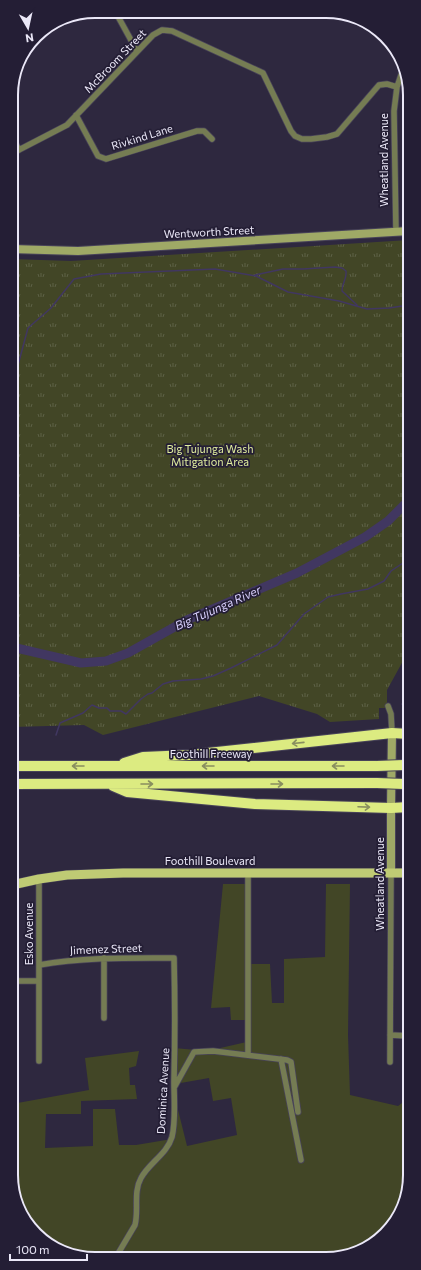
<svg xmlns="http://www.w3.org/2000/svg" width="421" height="1270" font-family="Commissioner,sans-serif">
<defs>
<pattern id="park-tufts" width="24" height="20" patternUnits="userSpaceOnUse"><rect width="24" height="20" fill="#424626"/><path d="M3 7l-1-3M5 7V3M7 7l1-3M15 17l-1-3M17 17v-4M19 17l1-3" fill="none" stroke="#5d6146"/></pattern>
</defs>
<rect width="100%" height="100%" fill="#2e283f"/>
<!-- grass -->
<path fill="#424626" d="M223 884H248V964H270L272 1003H284V959L325 957 326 884H350L348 1035 350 1095 398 1106 410 1097V1180L389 1231 342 1257H78L35 1234 13 1191 12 1104 89 1090 85 1058 139 1051 136 1066 129 1068 130 1085H135L137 1099 81 1101V1114H46L45 1148 93 1146V1109H115L119 1145H136L172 1139 176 1102 187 1146 237 1135 231 1098 213 1101 209 1078 175 1084 174 1048 207 1051 251 1041 247 1020H231L230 1007 211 1008Z"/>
<!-- park -->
<path fill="url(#park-tufts)" d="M409 240V650L387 690V708H379V719L330 722 317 714 259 696 103 735 84 725 12 727 11 259 71 261Z"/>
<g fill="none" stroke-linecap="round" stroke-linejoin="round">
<!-- stream -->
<path stroke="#413761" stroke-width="1.5" d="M255 275 283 269H303L335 267 342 268 346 271C347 280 342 282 342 291L357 305
M12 369 18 365 28 328 51 308 74 279 101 274 215 269 256 276 288 292 339 301 367 309 389 308 409 305
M402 704 407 700 409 693
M56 735 60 723 83 713 92 705 99 708H107L110 711H121L126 714 141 699 148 694 152 693 163 684 173 681 201 679 213 676 231 668 277 645 304 614 328 597 341 594 368 589 384 581 391 571 409 559"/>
<!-- river -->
<path stroke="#413761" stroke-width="9" d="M12 647 81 663 106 661 128 653 187 620 297 573 365 537 388 521 409 500"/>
<defs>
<path id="street" d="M115 11 137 51
M76 115 98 156 106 159 197 131H204L212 139
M11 135 19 150
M11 154 67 125 153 35 162 30 172 31 263 73 291 131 295 136 302 139H311L327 137 337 134 379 85 387 84 397 87 403 69
M396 232 394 111 397 87
M388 706 391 714 392 733
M248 873V1055
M39 965C84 957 129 958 174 958 175 999 175 1041 174 1082 174 1099 176 1121 172 1137 167 1154 149 1163 141 1178 133 1192 139 1210 135 1225L116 1257
M12 981H38
M104 1018V958
M390 1035 410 1036
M281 1059 301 1160
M39 1061V879
M390 1062 391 873
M175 1086 194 1052 213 1051 287 1060 291 1062 298 1112"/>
<path id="secondary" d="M11 249 78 251 409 231
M391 873V808L392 733"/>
<path id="primary" d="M12 885 39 879 67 875 123 873H409"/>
<path id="highway" d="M124 763 143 757 189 755 392 733 409 734
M12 766H377
M12 784 377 783
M113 786 127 792 255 804 391 808 409 807"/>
</defs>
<!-- street casing -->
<use href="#street" stroke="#484359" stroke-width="7"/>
<!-- secondary casing -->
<use href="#secondary" stroke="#484359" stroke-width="10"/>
<!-- primary casing -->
<use href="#primary" stroke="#484359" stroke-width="10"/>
<!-- highway casing -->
<use href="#highway" stroke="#484359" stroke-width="12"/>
<!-- street -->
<use href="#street" stroke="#757c53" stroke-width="5.5"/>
<!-- secondary -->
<use href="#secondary" stroke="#9fa966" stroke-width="8"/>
<!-- primary -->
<use href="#primary" stroke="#bfcb74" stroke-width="9"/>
<!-- highway -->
<use href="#highway" stroke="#dceb81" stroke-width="10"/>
<defs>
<path id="highway-bridge" d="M377 766 404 765
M377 783 404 784"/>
</defs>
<!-- highway-bridge casing -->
<use href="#highway-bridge" stroke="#484359" stroke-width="12" stroke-linecap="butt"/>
<!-- highway-bridge -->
<use href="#highway-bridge" stroke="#dceb81" stroke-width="10"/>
</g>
<!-- one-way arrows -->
<defs><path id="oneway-shaft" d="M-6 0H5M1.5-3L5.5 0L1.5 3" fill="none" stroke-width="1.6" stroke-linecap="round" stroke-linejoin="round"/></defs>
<g stroke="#898f5f">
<use href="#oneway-shaft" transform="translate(298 743) rotate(174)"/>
<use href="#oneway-shaft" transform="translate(78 766) rotate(180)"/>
<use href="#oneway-shaft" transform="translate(208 766) rotate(-180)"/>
<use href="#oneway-shaft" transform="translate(338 766) rotate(-180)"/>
<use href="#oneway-shaft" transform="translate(147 784)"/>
<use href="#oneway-shaft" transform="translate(277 784)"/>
<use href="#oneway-shaft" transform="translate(364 807) rotate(2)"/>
</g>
<g text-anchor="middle" stroke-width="3.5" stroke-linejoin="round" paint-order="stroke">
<!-- street labels -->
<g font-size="11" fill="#ebe8f8" stroke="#241e35">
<text transform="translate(115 61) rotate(-46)" y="4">McBroom Street</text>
<text transform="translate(142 137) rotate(-17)" y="4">Rivkind Lane</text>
<text transform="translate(384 160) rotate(-90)" y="4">Wheatland Avenue</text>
<text transform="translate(209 232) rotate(-3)" y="4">Wentworth Street</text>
<text x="211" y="758">Foothill Freeway</text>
<text x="210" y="865">Foothill Boulevard</text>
<text transform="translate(380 884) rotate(-90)" y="4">Wheatland Avenue</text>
<text transform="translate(29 934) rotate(-90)" y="4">Esko Avenue</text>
<text transform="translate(106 949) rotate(-2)" y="4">Jimenez Street</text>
<text transform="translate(163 1091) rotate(-87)" y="4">Dominica Avenue</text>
</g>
<!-- park labels -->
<g font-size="11" fill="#dfec9d" stroke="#241e35">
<text x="210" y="453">Big Tujunga Wash<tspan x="210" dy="13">Mitigation Area</tspan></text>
</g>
<!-- water labels -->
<g font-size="12" font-style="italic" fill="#d7cefb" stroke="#241e35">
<text transform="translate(218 608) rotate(-24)" y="4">Big Tujunga River</text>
</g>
</g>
<!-- crop -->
<path d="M0 0H421V1270H0ZM95 18H326A77 77 0 0 1 403 95V1175A77 77 0 0 1 326 1252H95A77 77 0 0 1 18 1175V95A77 77 0 0 1 95 18Z" fill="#241e35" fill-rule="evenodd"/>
<path fill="none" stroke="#ebe8f8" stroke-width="2" d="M95 18H326A77 77 0 0 1 403 95V1175A77 77 0 0 1 326 1252H95A77 77 0 0 1 18 1175V95A77 77 0 0 1 95 18Z"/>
<!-- north arrow -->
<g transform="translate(28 28) rotate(171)" stroke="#241e35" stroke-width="3" paint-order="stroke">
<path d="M0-3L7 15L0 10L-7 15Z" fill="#ebe8f8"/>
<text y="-6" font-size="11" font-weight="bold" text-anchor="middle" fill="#ebe8f8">N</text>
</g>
<!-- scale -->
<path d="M10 1254v6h77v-6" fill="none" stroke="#ebe8f8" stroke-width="2"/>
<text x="16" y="1254" font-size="12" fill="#ebe8f8" stroke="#241e35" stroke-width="3" paint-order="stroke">100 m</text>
</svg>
